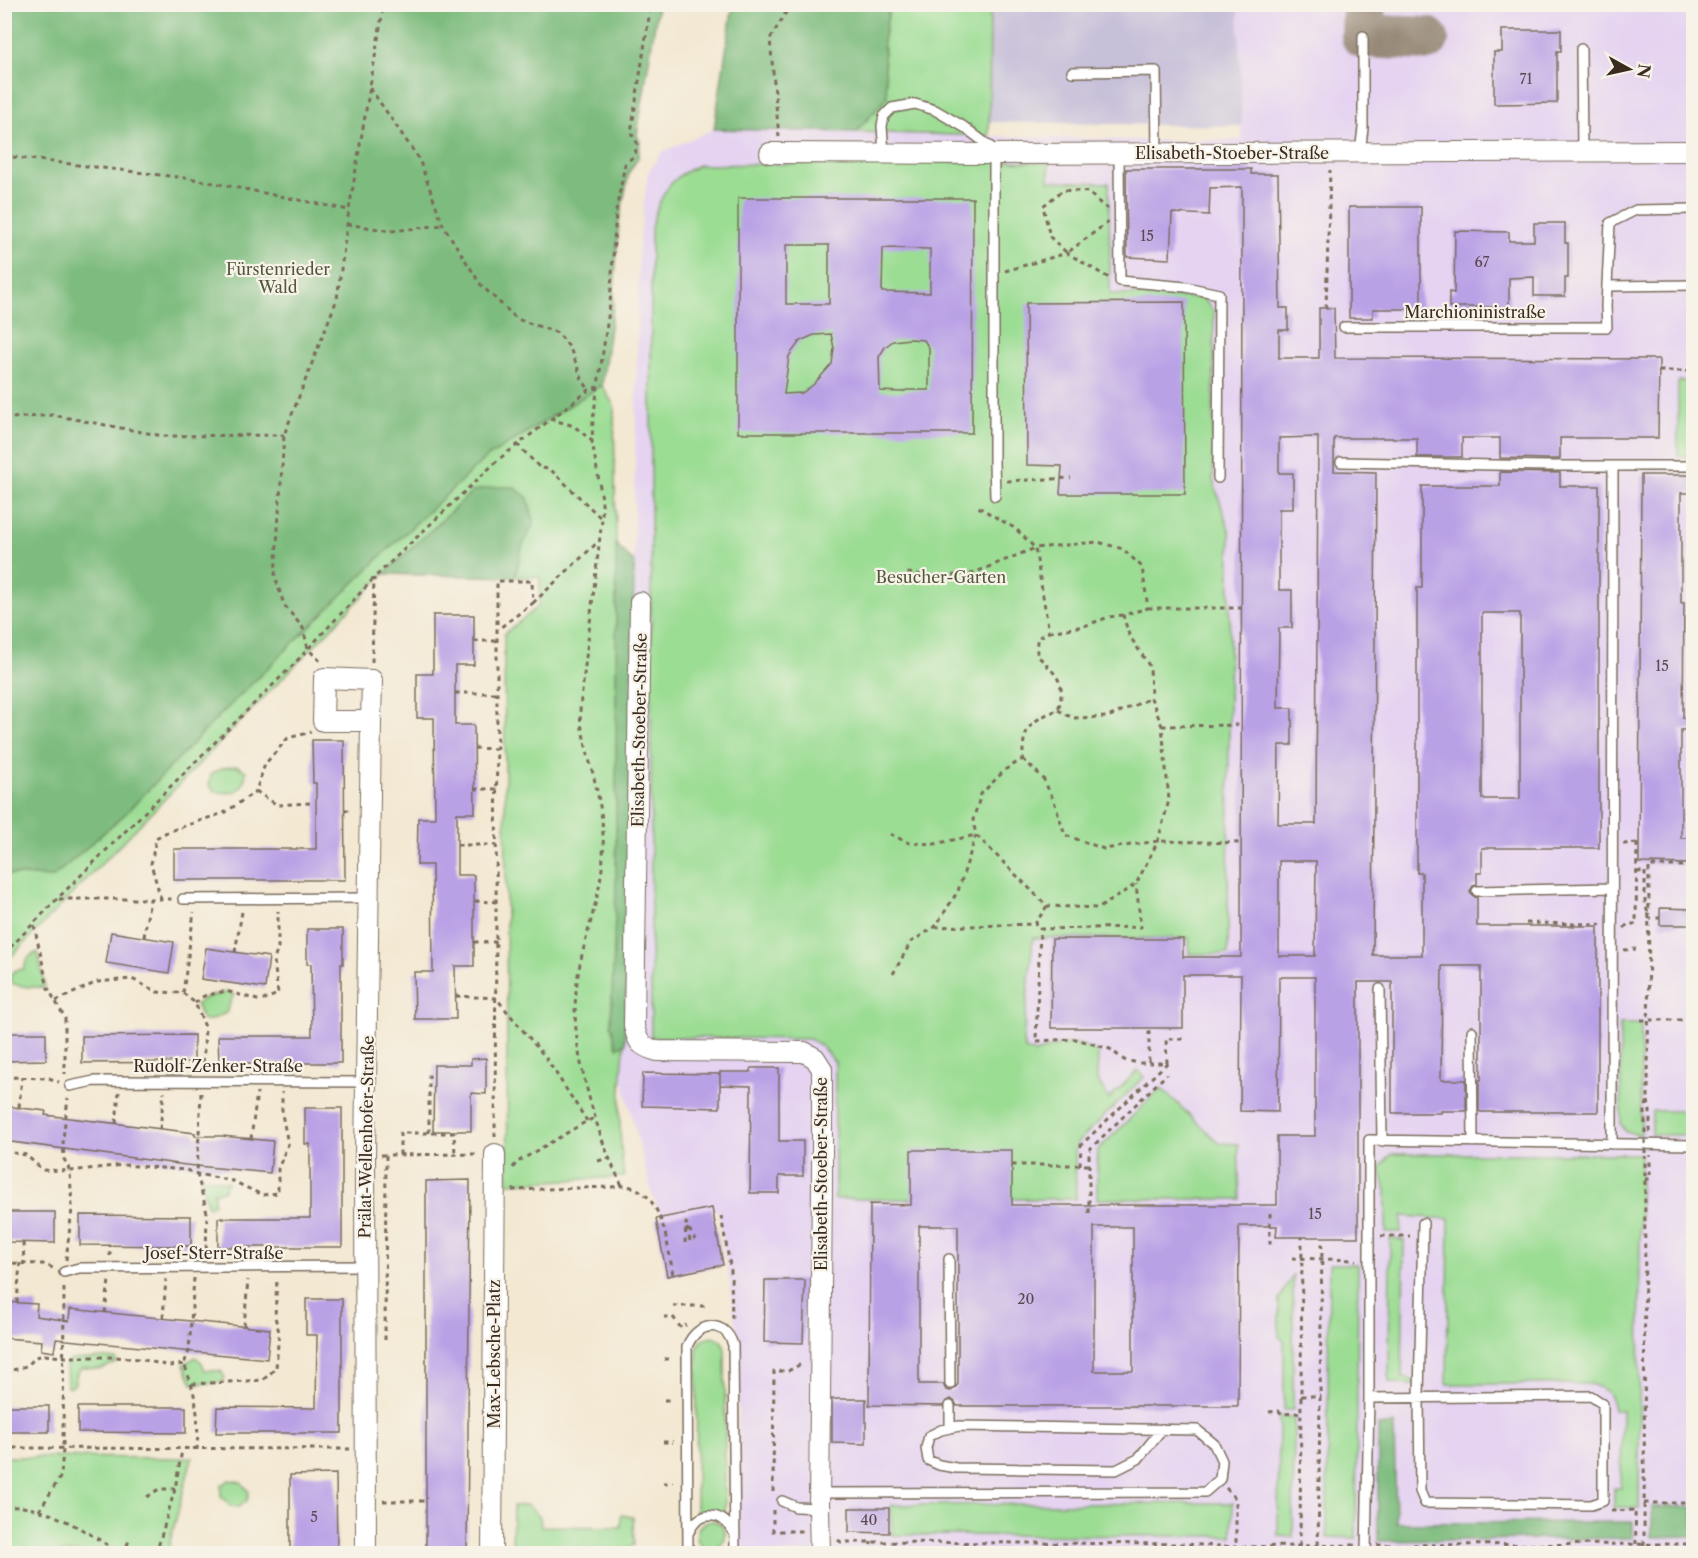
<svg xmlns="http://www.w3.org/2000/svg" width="1698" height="1558" font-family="'Libre Caslon Text',serif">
<rect width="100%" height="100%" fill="#f7f3e8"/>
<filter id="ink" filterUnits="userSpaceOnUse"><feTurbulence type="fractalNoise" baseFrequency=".0167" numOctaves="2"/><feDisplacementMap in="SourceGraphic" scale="12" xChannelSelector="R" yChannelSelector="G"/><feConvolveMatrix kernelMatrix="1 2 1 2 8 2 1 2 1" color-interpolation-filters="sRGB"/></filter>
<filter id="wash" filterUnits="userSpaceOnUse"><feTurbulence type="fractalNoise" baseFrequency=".008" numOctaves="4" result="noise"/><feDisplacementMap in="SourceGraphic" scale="24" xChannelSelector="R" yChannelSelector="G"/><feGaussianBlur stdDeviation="1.35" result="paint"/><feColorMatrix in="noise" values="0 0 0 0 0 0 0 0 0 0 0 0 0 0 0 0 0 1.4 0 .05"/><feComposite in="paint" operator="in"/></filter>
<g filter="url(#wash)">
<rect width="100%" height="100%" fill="#f3e8d2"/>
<!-- built -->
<path fill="#e5d3f1" d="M1238 5H1693V1553H740L737 1334 718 1209 662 1218 651 1191 621 1073 625 1044 639 244 648 173 662 152 714 129 1172 141 1242 140Z"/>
<!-- industrial -->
<path fill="#c7c0d9" d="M990 5H1238L1242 126 989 122Z"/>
<!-- green -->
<path fill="#9cdd94" stroke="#6c8459" stroke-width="1.5" d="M890 5H990L989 136 856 132 887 97 883 41Z
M1009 161 1049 163V181L1109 183 1110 294 1203 298 1214 312 1213 480 1230 533 1228 954H1189V938H1033L1023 1042 1025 1049 1035 1053C1061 1045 1072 1037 1098 1053L1097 1080 1109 1099 1138 1070 1144 1077 1077 1143 1075 1152 1076 1199H835V1062L821 1046 810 1039 651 1037V228C656 210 662 190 678 177 684 172 692 169 699 165Z
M1678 381H1693V456L1678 457Z
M602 385 614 406 616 544 634 563 625 1041C620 1083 618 1135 624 1177L508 1183 504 634 539 606 540 577 384 574 5 963 4 874 53 877 125 814 218 717 380 557 483 460Z
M237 766 246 771C244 794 233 795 214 791L209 785 211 774 223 768Z
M38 952 45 987C33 988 22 987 11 983L10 975 16 970 24 969C26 959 28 956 38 952Z
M227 992 234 994 226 1013 211 1020H203L196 1004 205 998Z
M1620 1024H1641V1135L1626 1132 1621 1124Z
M1161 1088 1219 1143 1238 1144 1240 1199H1097V1151Z
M1652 1111H1693V1135H1652Z
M1392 1154H1640L1639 1508 1614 1507V1488H1621L1622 1411 1614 1410C1611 1393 1607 1389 1590 1384H1447L1449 1219 1402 1216 1401 1232H1386V1191L1380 1168Z
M203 1177 228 1182 223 1191 214 1192V1203L208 1207 200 1179Z
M1390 1239 1404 1240 1402 1377 1415 1381V1386L1389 1382Z
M1329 1264H1358L1356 1538 1327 1537Z
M1293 1274V1410H1284V1341L1279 1337V1300Z
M713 1337C720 1339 724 1342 725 1350V1514C715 1508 706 1509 696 1514L697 1348 702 1340Z
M196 1357 202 1363 205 1370 221 1371 225 1377 223 1382 192 1384 184 1364Z
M104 1358 116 1359V1363L101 1369 82 1368 77 1373 74 1385 69 1388 67 1387 66 1365 70 1360Z
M1279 1415 1283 1417 1294 1418 1293 1537 1278 1536Z
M5 1457 192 1458 167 1553H5Z
M229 1480 241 1482 249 1492 247 1501 239 1507 230 1506 221 1496V1486Z
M1233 1503 1232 1536 892 1535 891 1505Z
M527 1505 540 1517 541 1526 621 1527V1515L633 1517 634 1545 624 1550 512 1551 513 1506Z
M697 1535a14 14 0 1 1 28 0a14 14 0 1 1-28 0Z"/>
<!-- forest -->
<path fill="#7dbc7e" stroke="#5c734e" stroke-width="1.5" d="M4 5H658L637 135 640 142 638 158 629 172 619 221 613 306 602 385 483 460 380 557 218 717 125 814 53 877 5 874Z
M733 5H890L883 41 887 97 856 132 714 129Z
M494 487H514L528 498 534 524 522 547 515 577 384 574 473 491Z
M616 544 634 563 625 1044 617 1048 611 1025 616 887Z
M1394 1424 1396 1523 1633 1522V1538L1378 1541V1426Z
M1652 1507H1693V1536L1652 1537Z"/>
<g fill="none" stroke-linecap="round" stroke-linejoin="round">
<!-- taxiway -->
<path stroke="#978978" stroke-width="44" d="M1364 7 1363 36 1427 39"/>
</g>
<g id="blocks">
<!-- building -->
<path fill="#b9a1e6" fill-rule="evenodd" d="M1502 30H1561V51H1557V103L1494 104V52H1502Z
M1126 169H1251V174H1278L1280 308H1288V330H1279V358H1319V308H1334L1335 358 1659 359 1658 438H1560V459H1548L1500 458V438H1462V457H1417V438H1334V471L1376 472 1373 955H1422V873H1417V588H1422V486H1500V472L1560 473V486H1599V848H1482V873H1477V884L1473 886 1470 891 1472 895 1477 898V926H1598V1112H1481L1479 1111V1080H1481V966H1442L1441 1080H1466V1111H1441V1113H1392V982H1358V1237H1276L1277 1226H1239L1238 1406H957L955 1402 951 1399 946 1401 943 1406 869 1405 870 1204 911 1205V1150H1012V1205H1277V1136H1315V977H1279L1278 1112 1240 1111 1241 975H1183V1028H1051L1052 939H1183V957H1241L1242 187 1210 188 1209 215 1172 213 1170 259 1127 257ZM1318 437 1316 824H1278L1279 745H1292V708H1278L1279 628H1292V590H1279V509H1293V473H1279V438ZM1482 613H1520V799H1482ZM1279 861H1316L1315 956H1279ZM919 1226H958V1384L954 1389 951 1391 946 1390 943 1384H919ZM1094 1227H1133V1371H1094Z
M738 198H973L972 433H738ZM786 245H829V304H786ZM883 248 930 249V293L882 292ZM831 334 834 348 832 364 814 384 802 393 784 394 789 356 800 341 814 335ZM910 339 924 340 929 348V390H907L902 392 880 391 879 357 885 347 893 341Z
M1349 207H1421V309H1373V318H1349Z
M1534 223H1565V243H1568V278H1565V296H1534V277L1509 278V307H1449V292L1454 293 1455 231 1509 232V241H1534Z
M1184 302 1185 494H1060L1062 466 1027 465 1026 303Z
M1641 475H1694V493H1681V603H1684L1683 718H1694V730H1681V838H1694V864L1639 863Z
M433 615H474V665H455V725H474L475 813H457V875H474V966H455L456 1019H415L414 972H433L432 865H417L418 818H435L434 718H417V674H433Z
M312 740H344L345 880H174V849H316V783H313Z
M1660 908 1694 909V925H1660Z
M307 929H343V964H341V1063H219L218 1036H312L311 964H307Z
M111 932 174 942 169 973 106 963Z
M206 948 269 957 265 988 201 979Z
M4 1033H46V1060L4 1061Z
M194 1035V1062L82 1063V1036Z
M486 1058V1094L471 1093V1131H433L434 1065H471V1059Z
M751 1068H779V1141H803V1176H779V1193H750L751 1086 720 1085V1072H751Z
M643 1073 720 1074V1108L642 1106Z
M4 1106 46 1111 45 1115 195 1133V1136H222L273 1141 270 1173 186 1165 4 1141Z
M305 1108H342V1247H218V1218H310V1144H305Z
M470 1180 467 1554H426V1181Z
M712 1208 723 1265 667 1276 656 1219Z
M4 1212H55V1243L4 1242Z
M80 1215 191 1216V1246L80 1245Z
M765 1280H805L803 1343 764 1342Z
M306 1299H342V1433H216L217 1407 316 1408 317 1335H306Z
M4 1302 37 1304 36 1316 69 1321 70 1309 270 1329 267 1359 56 1339 54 1352 41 1350 42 1341 4 1338Z
M832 1399H866V1444L832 1443Z
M4 1406H49V1432H4Z
M78 1407H186V1433L78 1432Z
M336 1474 337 1554H290V1475Z
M849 1508H889V1533L849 1532Z"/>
</g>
</g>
<g filter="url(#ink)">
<use href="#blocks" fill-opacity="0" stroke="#7b6c5d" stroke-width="1.5"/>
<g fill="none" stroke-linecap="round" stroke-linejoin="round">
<defs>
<path id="lane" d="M1581 49 1582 151
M1072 72 1156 71 1157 153
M884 153 882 126 884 116 892 108 915 104 935 110 964 127 996 151
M1360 153 1363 128V36
M994 154V462L995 496
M1119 154 1120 281 1186 287 1219 294 1218 478
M1608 286 1694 285
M1344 327H1607L1606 306 1610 223 1636 210 1694 209
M1341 462 1548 466H1694
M1477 891 1612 888
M183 899 368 898
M1380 989 1382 1141
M1472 1031 1473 1142
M70 1086 94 1081 366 1082
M1612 1144 1613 467
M949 1259 950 1384
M64 1272 79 1268 364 1266
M1369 1398 1591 1396 1603 1404V1501L1591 1505 1425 1503 1420 1491 1419 1396 1423 1223
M950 1406V1428
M819 1493 1205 1492 1220 1479 1222 1461 1214 1444 1197 1430 959 1426 941 1430 929 1436 926 1448 928 1460 939 1465 956 1468 1116 1470 1138 1459 1162 1429
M782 1501 796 1507 819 1508
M689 1532C699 1510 723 1511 733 1532
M688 1554 687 1347C696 1322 725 1318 733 1345L735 1554
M1366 1554 1369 1398V1140L1694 1145"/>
<path id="street" d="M770 153 994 154 1694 151
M640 602 634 1026C638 1043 640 1046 657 1051L804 1052 815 1058 822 1069V1183L819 1508 820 1554
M324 678 372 680 371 721H323Z
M366 1554 365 1156 371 721
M492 1554 495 1154"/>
</defs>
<!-- lane casing -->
<use href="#lane" stroke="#7b6c5d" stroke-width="12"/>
<!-- street casing -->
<use href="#street" stroke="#7b6c5d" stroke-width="22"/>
<!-- path -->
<path stroke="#7b6c5d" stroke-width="3" stroke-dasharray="4.5 4.5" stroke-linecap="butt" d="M370 88 419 159 443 225 481 285 517 319 558 333 570 348 582 379 589 390
M779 137 770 39 791 4
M4 156 194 179 349 210
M1108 209 1102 205 1088 192 1063 190 1043 206 1050 237 1067 253 1108 222
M347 224 391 231 443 225
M1005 271 1067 253 1109 278
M1326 308 1330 170
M1659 371H1694
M4 416 12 418 53 415 163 436 284 435
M550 419 574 426 592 441
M517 444 540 468 550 469 602 519
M1007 481 1071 478
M533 603 599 541
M1148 608H1242
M1049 632 1084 626 1109 617 1123 615
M474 641H496
M320 661 308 649 303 628 284 605 275 576 284 435 337 299 349 210 384 4
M372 662 374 578
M455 693H497
M1058 710 1073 718 1108 717 1151 698
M1162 726 1242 725
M474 748 496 749
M1023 759 1043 778 1054 801 1065 835 1104 849 1158 841 1242 843
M474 789H497
M310 803 277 805 256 791 265 764 288 738 311 732
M344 810H353
M890 834 909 843 935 844 976 835 1047 906 1099 908 1136 884 1158 841 1169 800 1162 726 1151 698 1150 667 1129 635 1123 615 1148 608 1142 567 1123 549 1098 542 1035 548 976 572 941 577 907 573
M1623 844 1638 843
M457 845H496
M1637 872 1645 871V902L1649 918H1660
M59 899H172
M161 899 151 864 156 838 167 832 226 812 256 791
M475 901 496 902
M1526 923 1598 924 1601 925
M34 925 48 988 65 1018V1074
M935 927 1035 924 1047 906
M1624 928 1628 924H1636L1637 843
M144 937 150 899
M474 942H496
M1624 950 1636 949
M235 952 242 912
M4 954 57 899 294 664 375 577 499 459 589 390 598 387
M893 974 911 942 935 927 958 891 976 835 973 820 981 794 1006 769 1023 759C1022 729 1030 720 1058 710 1067 681 1056 675 1037 655V638L1049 632 1035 548 1016 529 975 505
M183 993 194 912
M456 996 496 998 546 1058 587 1121
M56 1001 97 982 132 979 157 992 183 993 195 1003 205 1027 203 1068
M195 1003 204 996 226 991 261 1001 278 994 274 960 278 948V911
M1641 1020H1694
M1149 1062V1028
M1167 1063 1166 1039H1184
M4 1077 49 1078 59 1082
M201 1093 197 1174 207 1213 206 1256
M1648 1101 1650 1110V1133
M19 1107 22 1077
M116 1123 119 1092
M160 1129 164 1092
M429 1133V1070
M1645 1133V1110L1648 1099 1649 866H1694
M495 1137 497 693C497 655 497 618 497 581H532L533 603 497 630
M251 1139 257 1092
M4 1151 26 1155 43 1170 70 1171 124 1165 186 1170 197 1174 233 1181 262 1195 278 1193V1169L288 1144 282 1114V1092
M381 1155 479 1154
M400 1155V1133H454L455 1155
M598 1161 609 1158
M1012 1165H1089
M1080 1165 1081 1145 1167 1063H1139L1124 1060 1110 1049 1076 1039 1036 1041 1040 929 1141 927 1136 884
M513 1168 516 1163 587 1121 595 1118
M1645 1179H1650V1155
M622 1185C608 1159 599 1132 591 1104 578 1057 570 1018 579 969 588 923 606 883 603 835 602 809 596 784 589 759 586 745 581 729 580 714 580 707 581 699 582 692L602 519V499L592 441 593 419 610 304 616 211 625 164 635 155 637 143 631 133 651 4
M512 1190 612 1187C661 1177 667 1241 673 1275
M1089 1213V1150L1167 1074
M1270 1213V1248
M721 1216 731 1271 732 1321
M687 1228 690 1241
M1381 1236H1410
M23 1243 24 1264
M685 1243 686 1223 695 1240
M250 1255 251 1247
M110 1256V1245
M163 1256V1246
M1292 1258 1356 1260
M66 1260 72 1209 70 1171 64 1159 63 1139 68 1098
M4 1263 43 1264 53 1268
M194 1278 189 1351 184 1364C197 1396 199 1416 197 1450
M17 1303 20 1263
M673 1306H705
M105 1313 109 1280
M664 1317H673L681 1328 686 1325
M163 1318 166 1279
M244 1326 248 1280
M385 1340 386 1155
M664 1359H673
M4 1371 18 1369 28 1365 36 1357 45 1355 63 1357H116L140 1359 169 1366 184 1364
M192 1384 263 1380 276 1368 279 1332 275 1317 277 1279
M1301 1396H1320
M664 1400H673
M1269 1412 1279 1411 1282 1414 1301 1413
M663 1442H673
M4 1448 350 1449
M663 1483H673
M1226 1488 1236 1499V1551
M773 1492 774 1371H788L803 1363
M147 1497 159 1489H175
M383 1501H426
M1644 1503H1694
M4 1508C42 1500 91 1535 122 1554
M773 1510V1531H803
M39 1511 61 1476 63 1449 64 1285
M1611 1511 1635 1510 1636 1544
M838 1540 841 1542H871L1186 1544 1236 1547 1356 1545
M1377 1545 1694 1544
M123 1554 129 1541
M156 1554 175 1489 182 1450
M870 1554 871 1542
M1298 1554 1300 1546 1302 1237
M1318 1554 1322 1245 1323 1243
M1383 1554V1545
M1644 1554 1645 1156"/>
<!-- lane -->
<use href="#lane" stroke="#fff" stroke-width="9"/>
<!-- street -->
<use href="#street" stroke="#fff" stroke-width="20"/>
<!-- path-bridge -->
<path stroke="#7b6c5d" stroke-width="3" stroke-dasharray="4.5 4.5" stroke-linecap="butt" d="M1645 1153V1135"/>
</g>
</g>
<g text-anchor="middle" stroke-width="4.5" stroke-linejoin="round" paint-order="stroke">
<!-- number labels -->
<g font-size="14" fill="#5a4850">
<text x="1526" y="84">71</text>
<text x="1147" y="241">15</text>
<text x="1482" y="267">67</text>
<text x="1662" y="671">15</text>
<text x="1315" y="1219">15</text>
<text x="1026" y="1304">20</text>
<text x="314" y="1522">5</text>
<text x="869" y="1525">40</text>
</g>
<!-- street labels -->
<g font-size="16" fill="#3b2a1e" stroke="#f7f3e8">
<text x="1232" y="159">Elisabeth-Stoeber-Straße</text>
<text x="1475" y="318">Marchioninistraße</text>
<text transform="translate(639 730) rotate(-89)" y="6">Elisabeth-Stoeber-Straße</text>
<text x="218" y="1072">Rudolf-Zenker-Straße</text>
<text transform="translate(366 1137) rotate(-89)" y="6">Prälat-Wellenhofer-Straße</text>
<text transform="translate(821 1174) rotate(-90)" y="6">Elisabeth-Stoeber-Straße</text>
<text x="214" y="1259">Josef-Sterr-Straße</text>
<text transform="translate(494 1354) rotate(-90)" y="6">Max-Lebsche-Platz</text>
</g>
<!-- park labels -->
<g font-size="16" fill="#53573c" stroke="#f7f3e8">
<text x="278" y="275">Fürstenrieder<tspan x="278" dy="18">Wald</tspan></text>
<text x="941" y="583">Besucher-Garten</text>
</g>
</g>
<!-- margin -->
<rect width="1698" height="1558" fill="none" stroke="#f7f3e8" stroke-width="24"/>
<!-- north arrow -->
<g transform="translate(1629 69) rotate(98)" stroke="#f7f3e8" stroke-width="4.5" paint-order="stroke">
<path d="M0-4.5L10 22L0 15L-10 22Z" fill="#3b2a1e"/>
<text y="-9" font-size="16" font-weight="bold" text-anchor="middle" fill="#3b2a1e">N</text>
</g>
</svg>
